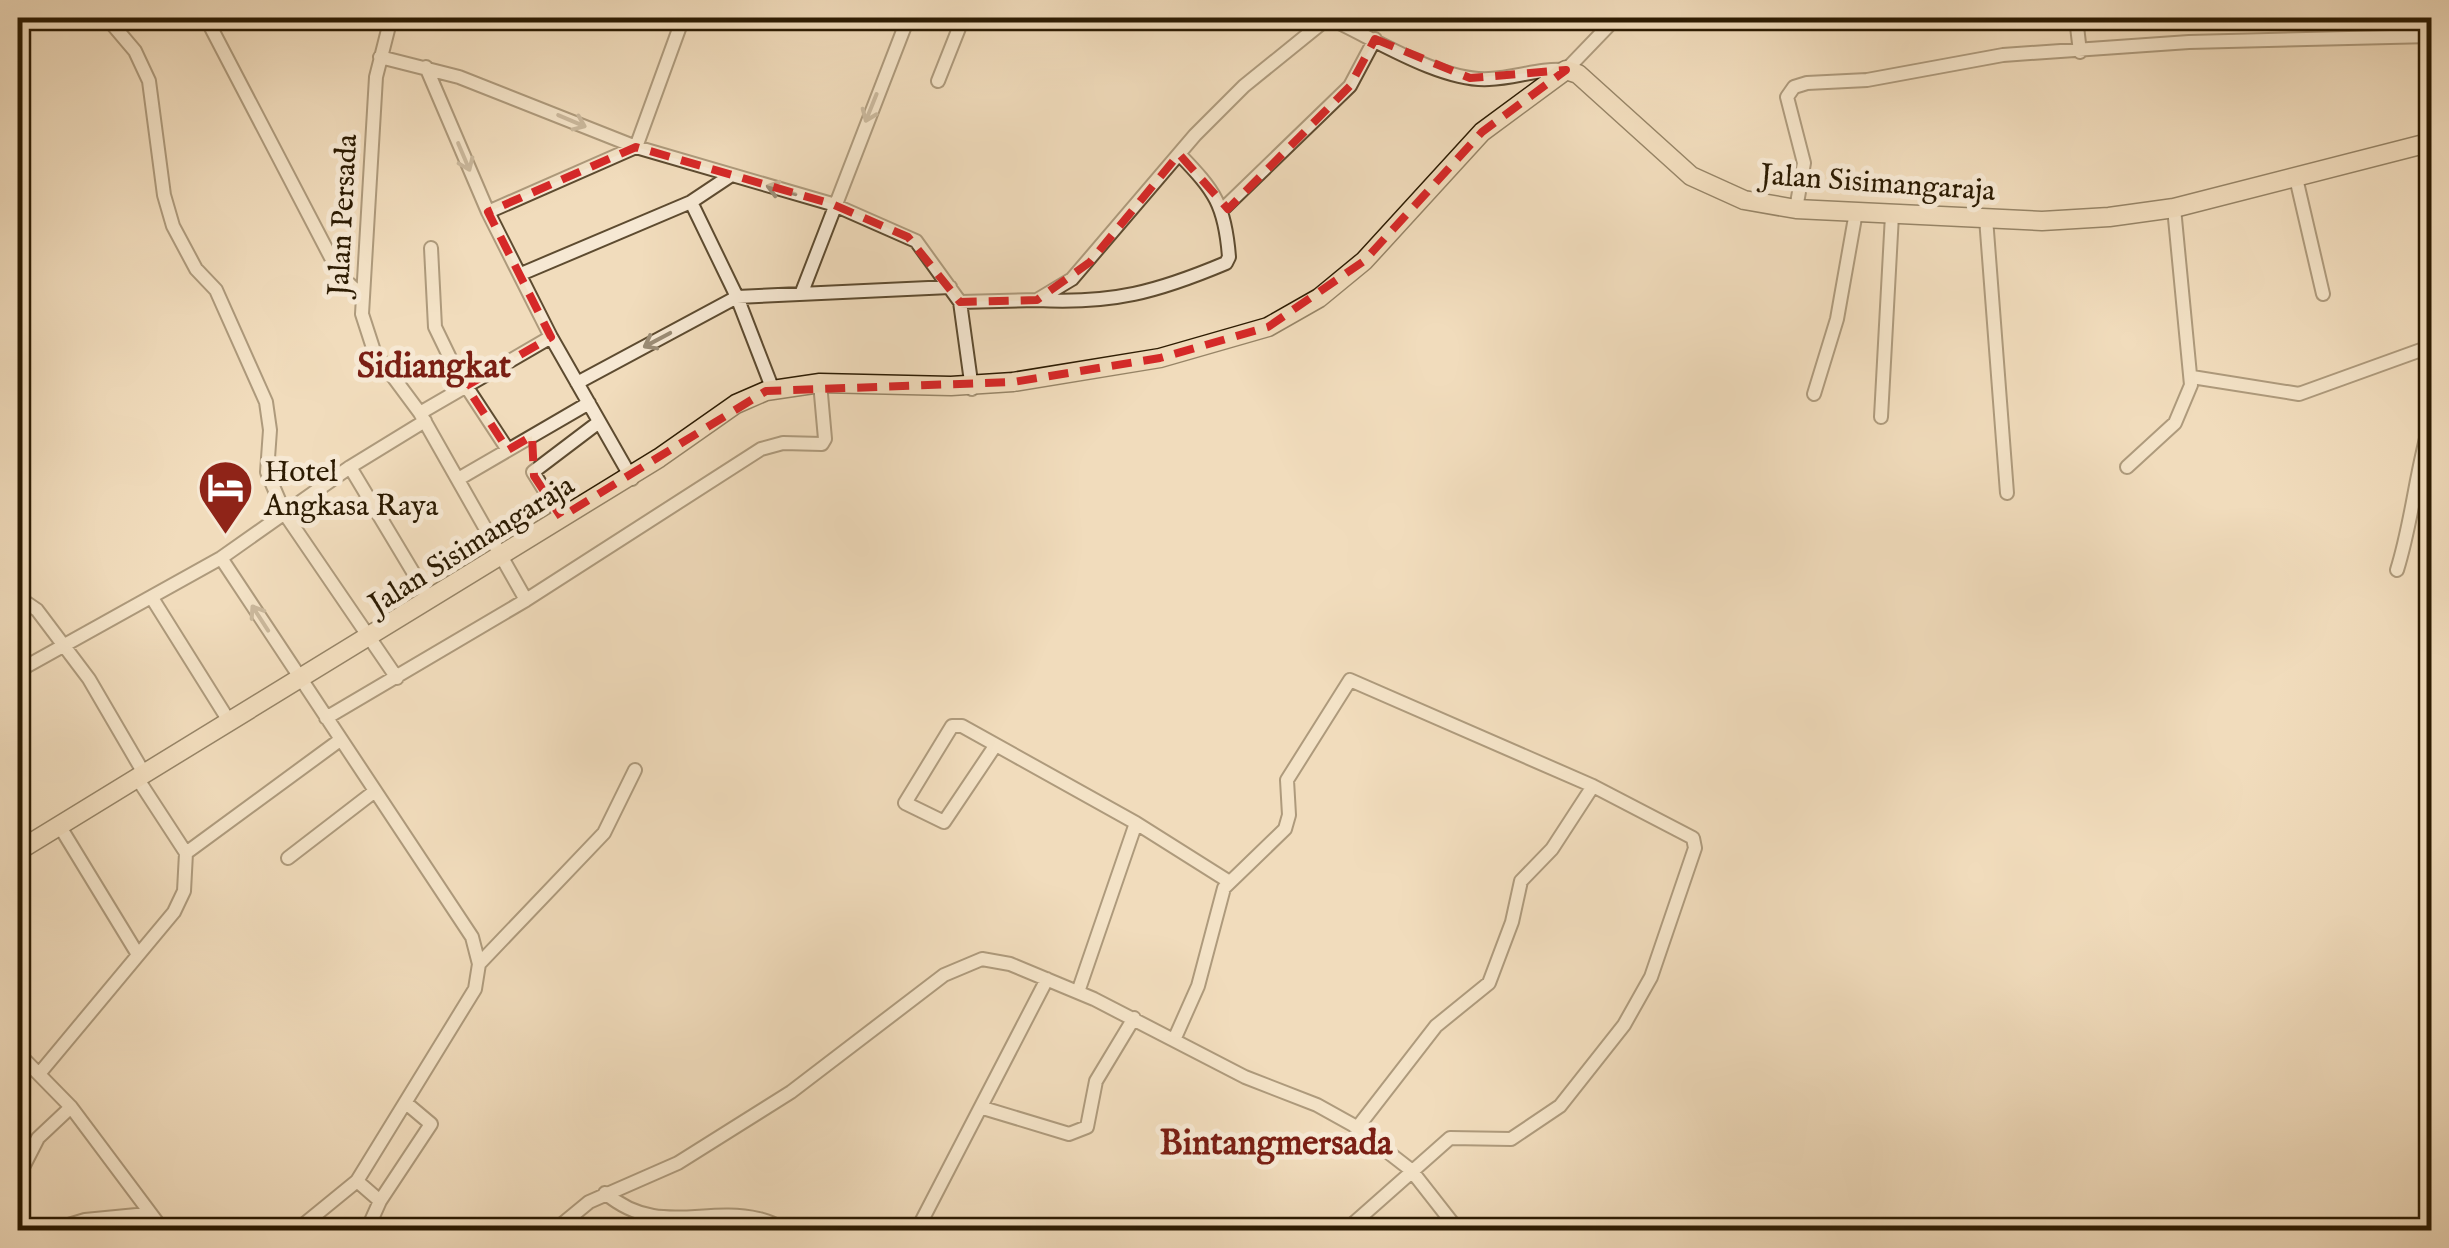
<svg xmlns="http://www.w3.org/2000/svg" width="2449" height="1248" font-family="'IM FELL English',serif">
<rect width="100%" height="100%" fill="#f1dcbc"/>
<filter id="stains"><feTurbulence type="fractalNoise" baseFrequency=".002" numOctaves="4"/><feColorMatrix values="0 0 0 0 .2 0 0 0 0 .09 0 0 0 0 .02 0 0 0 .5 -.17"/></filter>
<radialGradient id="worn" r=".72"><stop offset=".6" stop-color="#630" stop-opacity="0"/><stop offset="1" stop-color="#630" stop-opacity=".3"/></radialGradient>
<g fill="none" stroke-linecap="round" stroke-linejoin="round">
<defs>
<path id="minor" d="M107 18 135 51 149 81 164 195 173 226 196 269 216 290 266 402 270 430 267 472 285 514 397 678
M206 18 340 275 361 295
M391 18 376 77 362 314 374 351 420 413 526 600
M1329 18C1373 38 1441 82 1489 79 1516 78 1539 68 1566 70L1616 18
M2076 18 2080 52
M380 57 459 77 636 147 832 204 916 241 960 302 972 389
M426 67 488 212 551 337 632 479
M938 81 963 18
M2296 178 2323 294
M691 202 737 297 773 390
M1223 209 1350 86 1375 39
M1796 209 1804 163 1787 97 1794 87 1807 83 1867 80 2003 55 2189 42 2432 36
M488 212 636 147 683 18
M1986 218 2007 493
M431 248 435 327 464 387
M521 274 691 202 730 176
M802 292 908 18
M1037 300C1113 304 1157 292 1226 263L1229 257C1225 205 1215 191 1179 154
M960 302 1037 300 1072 279 1195 135 1244 86 1328 18
M2192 377 2299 394 2432 346
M577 383 737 297 950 287
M466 386 508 450
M1814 394 1837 319 1856 212
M420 413 551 337
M1881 417 1892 215
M350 467 428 597
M2127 467 2175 423 2191 385 2174 208
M460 478 589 403
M561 517 533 472 599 422
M221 558 472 937 479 964 475 989 357 1181 297 1230
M2397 570C2413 519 2416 468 2432 417
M18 597 37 610 89 679 145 775
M152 598 229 721
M18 671 221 558 350 467 425 421
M326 718 526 600 761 449 783 443 822 444 825 439 820 383
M995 746 944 822 905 803 952 726H962L1136 823 1228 881
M62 830 137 953
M186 853 340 740
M288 858 375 791
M479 964 604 833 635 770
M1078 992 1136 823
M1174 1040 1198 986 1224 888 1285 829 1289 815 1287 780 1350 680 1593 786 1693 838 1695 848 1651 977 1624 1025 1560 1106 1511 1139 1450 1138 1346 1230
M18 1053 71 1107 163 1230
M39 1074 174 912 184 891 186 853 141 784
M983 1108 1069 1134 1087 1127 1096 1081 1134 1018
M1357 1128 1436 1026 1489 983 1512 922 1521 881 1552 849 1593 786
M18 1177 38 1138 71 1107
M357 1181 380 1201 367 1230
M605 1193C658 1237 702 1206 759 1219 769 1221 779 1227 789 1230
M380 1201 431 1124 406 1103
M52 1230 85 1220 147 1214
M555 1230 589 1202 678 1163 791 1092 944 975 982 959 1010 964 1094 999 1245 1077 1317 1105 1353 1125 1411 1170 1458 1230
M917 1230 1047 979"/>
<path id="highway" d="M18 851 659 458 736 404 766 391 820 383 951 386 1013 382 1160 358 1268 327 1319 298 1364 261 1482 132 1566 70 1578 74 1691 176 1744 200 1796 209 2042 221 2109 217 2174 208 2432 142"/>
</defs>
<!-- minor casing -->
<use href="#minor" stroke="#5d4b30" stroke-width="16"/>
<!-- highway casing -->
<use href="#highway" stroke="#2c1b02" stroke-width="21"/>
<!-- minor -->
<use href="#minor" stroke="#f6e8d3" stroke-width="12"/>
<!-- highway -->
<use href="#highway" stroke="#f1dcbc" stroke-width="18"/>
</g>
<!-- one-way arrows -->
<defs><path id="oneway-shaft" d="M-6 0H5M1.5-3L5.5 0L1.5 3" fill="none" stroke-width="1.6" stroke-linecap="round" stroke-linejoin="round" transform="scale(2.5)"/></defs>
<g stroke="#9b8c75">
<use href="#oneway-shaft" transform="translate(871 108) rotate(112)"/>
<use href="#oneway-shaft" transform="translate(572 121) rotate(23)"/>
<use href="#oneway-shaft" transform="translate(464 157) rotate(67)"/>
<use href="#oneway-shaft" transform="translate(781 190) rotate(-164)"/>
<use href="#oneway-shaft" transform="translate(657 340) rotate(152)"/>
<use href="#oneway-shaft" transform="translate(260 618) rotate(-123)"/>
</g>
<!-- marked area -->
<path d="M0 0H2449V1248H0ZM1375 39 1470 78 1566 70 1482 132 1364 261 1268 327 1160 358 1013 382 766 391 561 517 534 476 532 436 508 450 466 386 551 337 488 212 636 147 832 204 908 237 960 302 1037 300 1090 262 1179 154 1228 209 1350 86Z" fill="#f1dcbc" fill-opacity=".55" fill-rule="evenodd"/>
<path fill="none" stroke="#d62828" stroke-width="8" stroke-dasharray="20 12" stroke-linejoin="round" d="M1375 39 1470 78 1566 70 1482 132 1364 261 1268 327 1160 358 1013 382 766 391 561 517 534 476 532 436 508 450 466 386 551 337 488 212 636 147 832 204 908 237 960 302 1037 300 1090 262 1179 154 1228 209 1350 86Z"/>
<!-- icons -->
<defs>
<symbol id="hotel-pin" viewBox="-11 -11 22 30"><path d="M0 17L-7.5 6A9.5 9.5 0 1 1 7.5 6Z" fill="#8f2418" stroke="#f6e8d3"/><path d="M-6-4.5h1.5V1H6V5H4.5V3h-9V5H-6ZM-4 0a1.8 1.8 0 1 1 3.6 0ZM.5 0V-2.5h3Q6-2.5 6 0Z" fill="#fff"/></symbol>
</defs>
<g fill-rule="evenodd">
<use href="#hotel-pin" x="194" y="456" width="63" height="86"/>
</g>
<g text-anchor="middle" stroke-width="10" stroke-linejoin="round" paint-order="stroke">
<!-- street labels -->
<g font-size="30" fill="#2c1b02" stroke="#f6e8d3">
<text transform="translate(1878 182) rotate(4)" y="10">Jalan Sisimangaraja</text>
<text transform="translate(342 215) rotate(-87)" y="10">Jalan Persada</text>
<text transform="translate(471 544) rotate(-32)" y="10">Jalan Sisimangaraja</text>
</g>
<!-- poi labels -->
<g font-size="30" fill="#2c1b02" stroke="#f6e8d3" text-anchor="start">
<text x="264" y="481">Hotel<tspan x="264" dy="34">Angkasa Raya</tspan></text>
</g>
<!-- quarter labels -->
<g font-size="35" font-weight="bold" fill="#7a1f14" stroke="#f6e8d3">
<text x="434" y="377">Sidiangkat</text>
<text x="1276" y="1154">Bintangmersada</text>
</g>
</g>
<!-- margin -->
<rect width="2449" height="1248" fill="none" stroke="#f1dcbc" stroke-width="60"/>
<rect x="20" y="20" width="2409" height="1208" fill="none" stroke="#2c1b02" stroke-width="5"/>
<rect x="30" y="30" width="2389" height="1188" fill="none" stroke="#2c1b02" stroke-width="2.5"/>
<rect width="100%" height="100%" filter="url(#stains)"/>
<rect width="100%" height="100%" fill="url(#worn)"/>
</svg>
